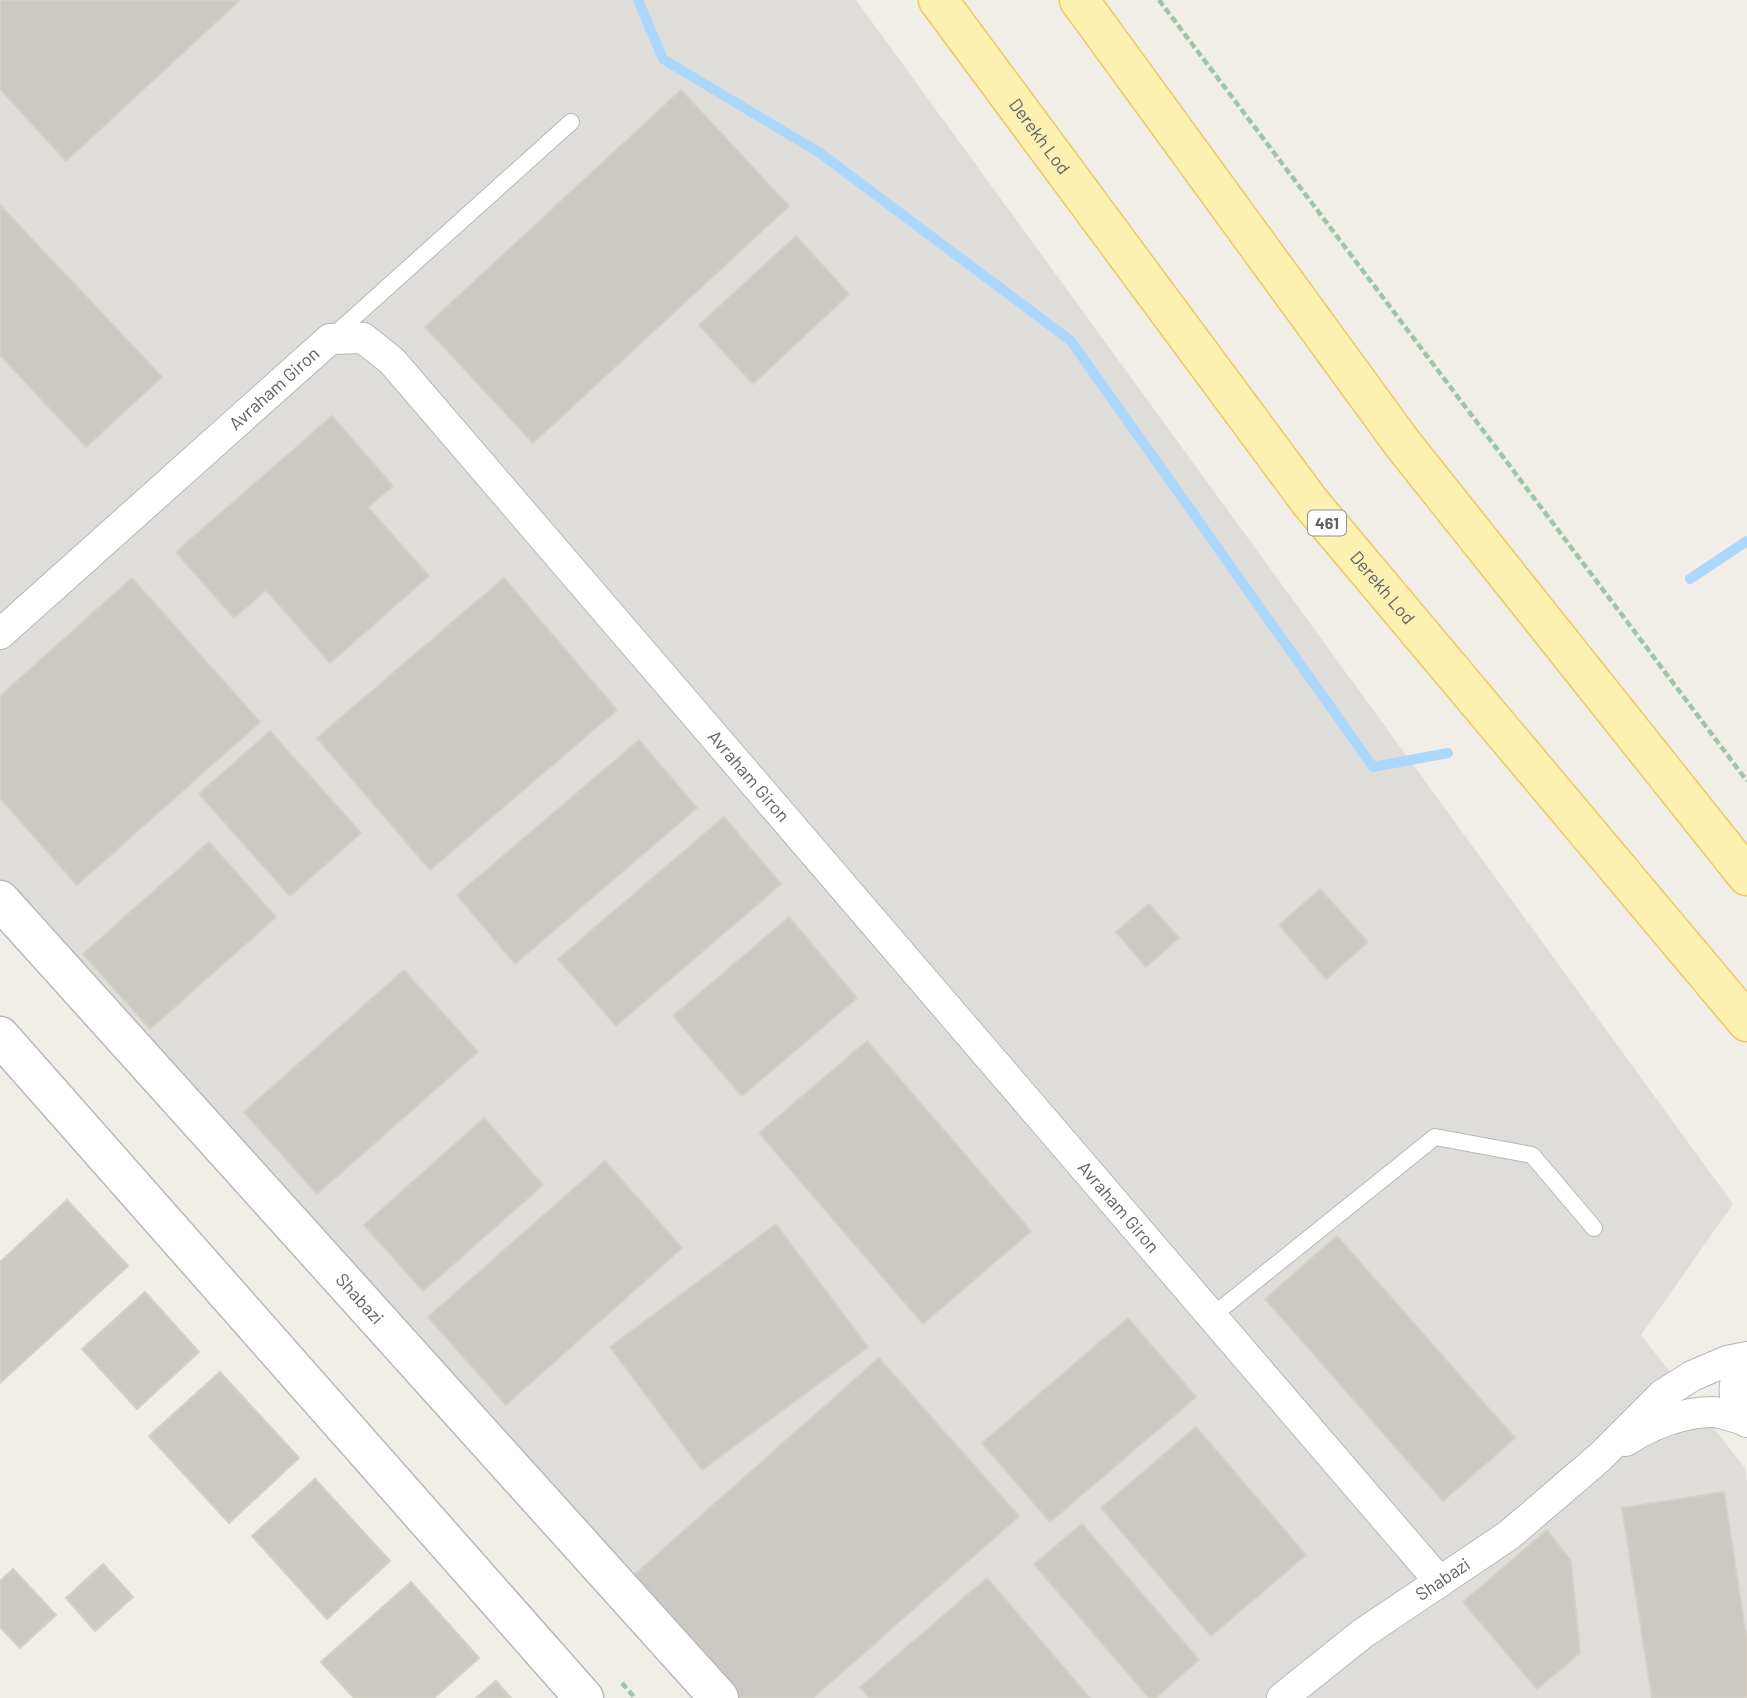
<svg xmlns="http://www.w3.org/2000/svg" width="1747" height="1698" font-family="Barlow,sans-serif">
<rect width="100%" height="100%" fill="#f0eee7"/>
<!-- industrial -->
<path fill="#dfddd9" d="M0 0H856L1733 1204 1641 1335 1745 1468 1747 1482V1698H728L0 882Z"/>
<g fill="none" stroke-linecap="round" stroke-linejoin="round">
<!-- stream -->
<path stroke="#acd7fc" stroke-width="10" d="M638 0 663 59 820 153 1071 341 1373 767 1448 753
M1690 579 1747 541"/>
</g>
<!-- building -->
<path fill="#ccc9c4" stroke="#d5d0c6" stroke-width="2" d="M0 0H240L66 161 0 89Z
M681 90 789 206 533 443 425 327Z
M0 205 162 377 86 447 0 355Z
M796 236 849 294 753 384 699 325Z
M332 416 393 486 368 507 429 576 330 663 266 590 234 618 176 552Z
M132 578 260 722 77 885 0 798V696Z
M504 578 617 710 430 870 317 738Z
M270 731 361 833 290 896 199 794Z
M639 740 697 808 515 964 457 895Z
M724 817 781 884 616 1026 558 959Z
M209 842 276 917 150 1029 83 954Z
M1320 889 1368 942 1326 979 1279 925Z
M1149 904 1179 938 1146 967 1116 932Z
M789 917 857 998 742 1096 673 1016Z
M404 970 478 1052 317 1194 244 1112Z
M867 1041 1031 1231 923 1324 759 1133Z
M484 1118 543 1185 423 1291 364 1225Z
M605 1161 682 1248 506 1405 428 1317Z
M67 1200 128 1266 0 1383V1262Z
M776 1224 868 1347 702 1470 610 1347Z
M1337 1236 1515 1438 1443 1501 1265 1299Z
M145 1292 199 1352 137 1409 82 1349Z
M1128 1318 1196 1397 1050 1522 982 1443Z
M879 1358 1019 1516 813 1698H728L626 1582Z
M220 1372 299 1458 229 1523 149 1436Z
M1196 1427 1306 1555 1211 1636 1101 1508Z
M315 1479 390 1561 327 1619 252 1536Z
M1724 1492 1747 1641V1698H1652L1622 1508Z
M1082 1524 1199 1660 1155 1698H1149L1034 1564Z
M1547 1530 1571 1561 1580 1653 1537 1689 1463 1602Z
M103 1564 133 1597 95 1631 66 1598Z
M13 1569 56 1615 20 1648 0 1627V1581Z
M987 1578 1090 1698H869L860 1687Z
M411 1582 479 1658 434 1698H354L321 1662Z
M496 1681 511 1698H476Z"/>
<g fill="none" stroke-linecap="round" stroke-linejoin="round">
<defs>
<path id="lane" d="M332 337 571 122
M1212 1316 1435 1137 1532 1155 1594 1228"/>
<g id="street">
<path id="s1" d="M0 634 330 339 363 338 392 361 1440 1582"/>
<path d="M1747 1360C1730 1379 1731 1403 1747 1422"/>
<path d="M1626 1441C1649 1425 1683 1412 1712 1412 1722 1412 1735 1418 1745 1420"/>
<path id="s2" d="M1282 1698 1362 1634 1509 1535 1599 1458 1662 1395 1692 1376 1727 1361 1747 1357"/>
</g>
<g id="secondary">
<path id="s3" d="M0 900 719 1698"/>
<path d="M0 1036 584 1698"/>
</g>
<g id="primary">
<path id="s4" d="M938 0 1310 502 1747 1022"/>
<path d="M1079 0 1402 443 1747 876"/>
</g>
</defs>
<!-- lane casing -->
<use href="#lane" stroke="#b4b7bb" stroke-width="18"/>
<!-- street casing -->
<use href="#street" stroke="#b4b7bb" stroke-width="32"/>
<!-- secondary casing -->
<use href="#secondary" stroke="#b6b9be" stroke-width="41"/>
<!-- primary casing -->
<use href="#primary" stroke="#edc964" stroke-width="41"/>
<!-- path -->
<path stroke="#9dc5a9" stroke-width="4.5" stroke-dasharray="7 3.5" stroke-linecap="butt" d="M1159 0 1747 781
M622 1683 635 1698"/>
<!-- lane -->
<use href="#lane" stroke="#fff" stroke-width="16"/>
<!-- street -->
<use href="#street" stroke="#fff" stroke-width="30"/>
<!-- secondary -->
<use href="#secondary" stroke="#fff" stroke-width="38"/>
<!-- primary -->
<use href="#primary" stroke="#fcf1b1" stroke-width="38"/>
</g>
<g text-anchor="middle" stroke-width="6" stroke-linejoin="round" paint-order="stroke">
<!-- shield labels -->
<rect fill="#fff" stroke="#8f9195" stroke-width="2" x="1308" y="510.5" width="38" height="25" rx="5"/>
<g font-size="16" font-weight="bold" fill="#5f6267">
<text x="1327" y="529">461</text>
</g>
<!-- street labels -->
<g font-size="18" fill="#5f6267" stroke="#fff">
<text dy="6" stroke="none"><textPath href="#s4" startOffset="170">Derekh Lod</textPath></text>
<text dy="6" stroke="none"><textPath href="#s1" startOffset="368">Avraham Giron</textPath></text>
<text dy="6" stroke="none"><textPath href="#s4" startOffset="737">Derekh Lod</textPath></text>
<text dy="6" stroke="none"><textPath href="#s1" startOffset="1060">Avraham Giron</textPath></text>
<text dy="6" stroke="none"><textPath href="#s1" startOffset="1628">Avraham Giron</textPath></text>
<text dy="6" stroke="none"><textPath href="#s3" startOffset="537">Shabazi</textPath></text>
<text dy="6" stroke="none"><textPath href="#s2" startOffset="200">Shabazi</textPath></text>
</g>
</g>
</svg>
